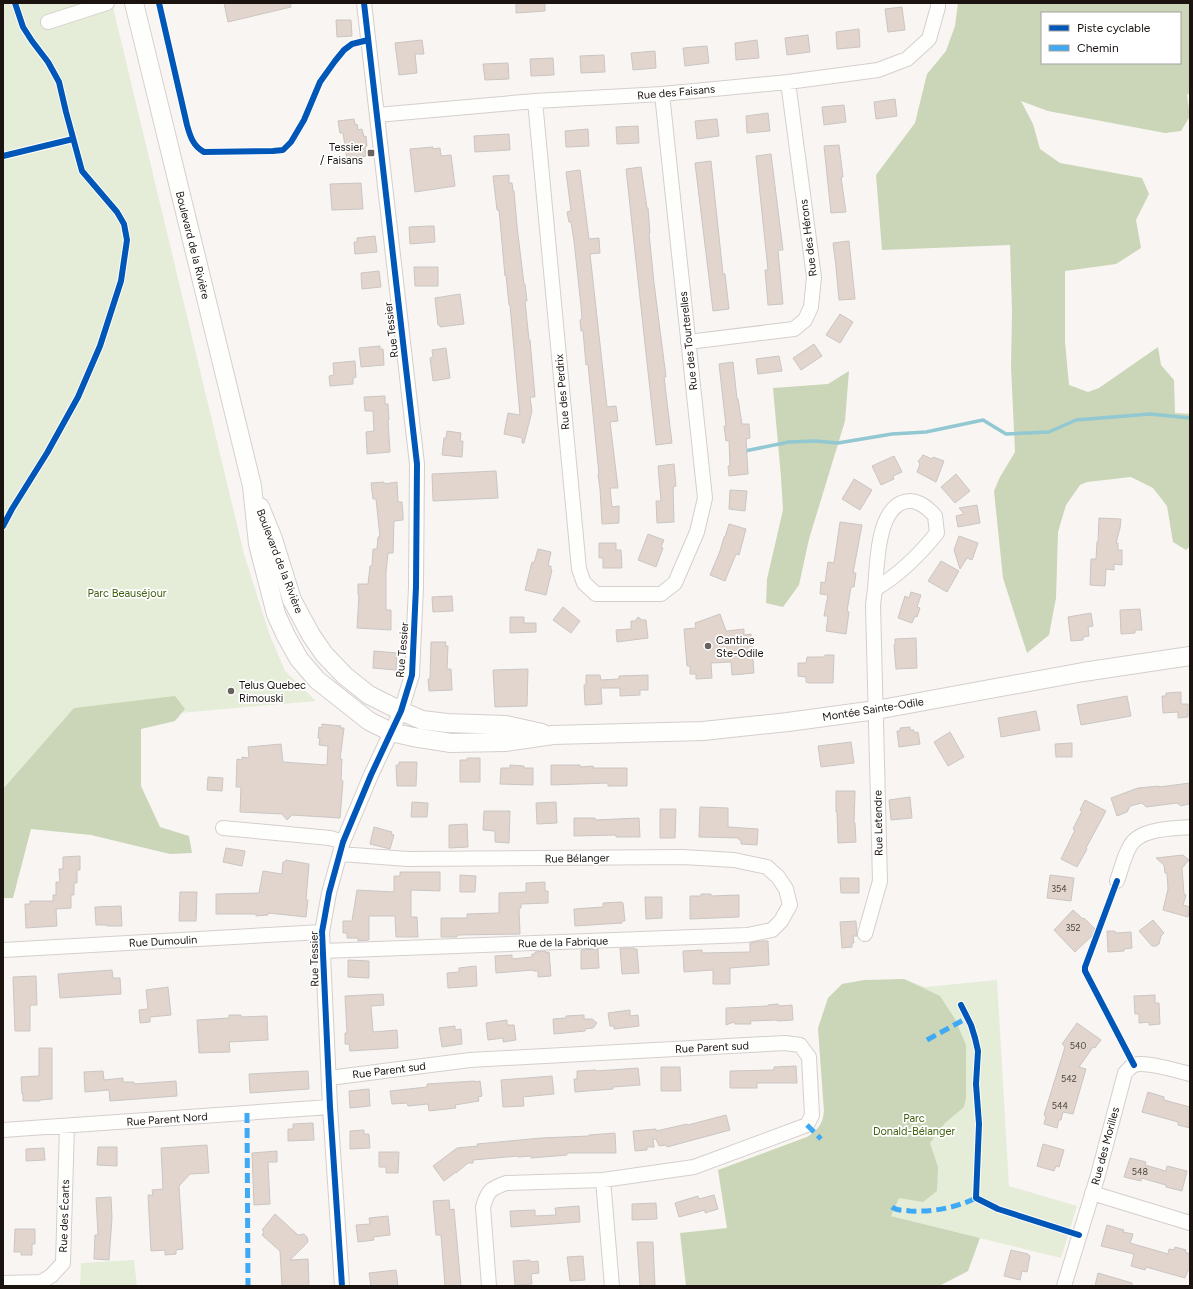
<svg xmlns="http://www.w3.org/2000/svg" width="1193" height="1289" font-family="Figtree,sans-serif">
<rect width="100%" height="100%" fill="#f9f5f3"/>
<!-- green -->
<path fill="#e5edd9" d="M3 3H112L244 554 269 633 285 671 316 701 146 716 63 720 3 818Z
M904 979 925 987 997 980 1009 1186 1077 1206 1061 1258 891 1216 718 1170 807 1137C818 1130 823 1124 824 1111L818 1028 881 1019Z
M134 1260 137 1286H80L81 1263Z"/>
<!-- forest -->
<path fill="#cad6b7" fill-rule="evenodd" d="M958 3H1190V92L1187 95 1190 116 1181 131 1165 133 1048 111 1021 101 1033 124 1040 149 1060 163 1142 178 1149 194 1136 220 1141 248 1116 264 1065 271V342L1069 385 1088 392 1099 388 1158 347 1161 365 1174 380 1175 413 1190 414V546L1186 550 1173 542 1167 506 1153 488 1131 477 1087 482 1080 485 1066 505 1058 532 1056 598 1049 635 1027 653 1003 578 994 491 1000 477 1015 452 1011 367 1012 312 1010 245 882 250 876 175 915 123 927 74 946 51 955 26ZM1042 13H1180V63H1042Z
M849 371 845 421 809 539 799 585 783 607 766 603 767 579 783 510 781 477 773 388 828 384Z
M175 696 185 709 175 721 141 729V786L160 827 189 836 192 853 170 854 91 835 31 829 13 898H3V789L74 708Z
M904 979 940 996 955 1019 966 1045V1098L964 1107 945 1123 930 1143 938 1167 937 1191 923 1202 899 1198 891 1216 980 1238 968 1271 939 1286H686L680 1233 727 1228 718 1170 807 1137C818 1130 823 1124 824 1111L818 1028 828 998 842 984 864 980Z"/>
<g fill="none" stroke-linecap="round" stroke-linejoin="round">
<!-- stream -->
<path stroke="#91c8d1" stroke-width="3.5" d="M745 451 789 442 815 441 838 443 892 434 926 432 983 420 1006 434 1049 432 1076 420 1150 414 1190 418"/>
</g>
<!-- building -->
<path fill="#e1d5cd" stroke="#cbc6c3" d="M224 3H290L291 7 228 22Z
M516 3H545V11L516 13Z
M902 7 905 30 888 32 885 9Z
M336 20H351L352 36 337 37Z
M859 29 860 47 837 49 836 32Z
M808 35 810 52 787 55 785 38Z
M422 40 424 54H415L417 73 399 75 395 43Z
M757 40 759 58 736 60 735 43Z
M707 46 709 63 685 66 683 48Z
M655 51 656 68 633 70 631 53Z
M604 55 605 72 581 73 580 56Z
M553 58 554 75 531 76 530 59Z
M508 63 509 79 485 80 483 64Z
M895 99 897 116 876 119 874 102Z
M844 105 846 122 824 125 822 107Z
M768 113 770 131 747 133 746 116Z
M354 119 355 125 357 124 358 130 362 129 364 137 366 136 367 146 365 147 366 156 347 159 343 133H340L338 121Z
M717 119 719 136 697 139 695 121Z
M638 126 639 143 617 144 616 127Z
M588 129 589 146 566 147 565 131Z
M509 134 510 150 475 152 474 136Z
M839 145 843 177H841L846 212 831 213 824 146Z
M433 147V149L440 148 441 156 451 155 455 186 415 192 410 149Z
M771 154 783 250H778L783 304 768 305 765 270H768L756 156Z
M711 161 723 274H725L729 309 713 311 695 163Z
M641 167 647 208H648L650 233H649L654 283 666 377H664L672 443 656 445 626 169Z
M580 170 589 239 599 238 600 253 590 254 607 407 616 406 618 421 610 422 618 488H610L612 507 619 506V523L602 524 600 489 598 474H599L588 364 586 365 583 331H581L580 320 582 319 581 306 574 241 571 222H569L567 212 571 211 566 172Z
M509 175V183H512L513 191H514L517 226 524 284H525L527 301H525L529 340H530L535 397H530L532 411 524 443H522V438L504 434 508 413 520 415 510 305H509L506 275 505 276 499 210H497L493 176Z
M361 183 363 209 332 210 330 184Z
M430 226H434L435 242 410 244 409 227Z
M375 236 377 252 355 254 354 242H357V238Z
M849 241 855 299 839 300 836 267 833 243Z
M414 267H438V286H415Z
M379 271 381 287 362 289 361 273Z
M460 294 464 324 440 327V325H438L435 298Z
M840 314 853 322 840 343 826 335Z
M814 344 822 356 801 370 793 358Z
M380 346V349H383L384 365 361 367 359 348Z
M446 348 450 378 433 381 430 358 433 357 432 350Z
M779 356 782 371 758 374 756 359Z
M355 361 356 377 353 378V384L330 386 329 376 334 375 333 363Z
M733 362 737 399H738L742 424H749L750 438 746 439 748 474 729 476 728 466H730L729 440 726 441 724 426H726L719 364Z
M385 396V404H388L389 420H388L390 452 367 454 366 432 374 431 373 411H365L364 397Z
M447 431 461 433 460 441H463L462 457 442 455 444 438H446Z
M923 455 932 459 933 457 944 461 936 482 917 472 920 464 918 461 921 458Z
M894 456 902 472 893 476 894 479 881 485 872 466Z
M674 464 676 486 673 487 674 522 657 523 656 501H661L658 466Z
M496 471 498 498 433 501 432 474Z
M956 474 970 491 955 503 941 487Z
M854 479 872 490 860 510 842 499Z
M384 482V484L397 482 398 502H402L403 514V520L394 521 393 553H388L386 572V610H391V630L357 628 359 595H358V584H368L370 566H372L373 549H377L378 537H380L376 499H373L371 483Z
M730 490 747 491 745 511 729 509Z
M977 505 980 523 958 527 956 516 964 514 959 508Z
M1099 518 1121 519 1120 528 1116 543H1118V550H1122V565L1114 564V570L1106 569 1105 586 1090 585 1091 559H1096L1097 542H1098Z
M840 522 862 525 853 573H856L854 587H851L847 611 849 612 846 634 826 631 828 616H824L828 595 820 594 821 582 825 583 828 562 834 563Z
M729 524 746 529 739 555 736 554 725 581 710 575 720 551 724 537H725Z
M648 534 664 540 661 547 663 548 656 567 638 560Z
M959 536 978 543 972 560 967 558 960 569 954 550Z
M599 543H616V550H621L622 568H603V558H599Z
M538 549 551 552 548 566H551V569L552 570 546 595 525 590 532 562 534 563Z
M941 561 959 571 947 592 928 581Z
M911 592 921 595 917 607 920 608 917 617 915 616 912 623 898 618 905 596 909 598Z
M452 596 453 611 433 612 432 597Z
M563 607 580 621 571 633 553 620Z
M1140 609 1142 630H1135V633L1121 634 1120 610Z
M1091 613 1093 626 1088 627 1089 636 1083 637V640L1071 641 1068 617Z
M720 614 726 631 744 629V635L751 634 754 673 732 675 731 662 711 663 712 678 696 679V674H690V666H687L684 629 696 628 695 623Z
M510 617H524V623H536V632L510 633Z
M638 617 642 620H646L648 638 617 642 616 630 631 629V621H635Z
M916 638 917 668 896 669 894 645H895V639Z
M431 642H446L445 646H448L447 669H451L452 690 429 691 428 679H430Z
M374 651 397 653 396 670 373 668Z
M825 655H834L833 683H809L806 682V677L798 676V663H806L807 657H824Z
M528 669 527 706 495 707 493 670Z
M586 675H600L601 680 619 679V676L648 675V690H640V695L620 696V688H601L602 704 585 705 584 685H586Z
M1181 692V704H1188V717L1178 718V712L1163 713 1162 696H1166V693Z
M1127 696 1131 716 1081 725 1077 705Z
M1036 711 1040 730 1001 737 998 718Z
M322 724 341 726 340 728H344L340 759H342L341 780 343 781 340 818 292 815 287 820 282 814 240 812 241 787H236L237 759 242 760V757L249 758 248 747 281 744 283 762 327 765 328 746 319 745 320 738H318L319 727 322 728Z
M910 727V730H914V733L918 732 920 744 899 747 897 731H900V728Z
M950 732 964 757 948 766 934 742Z
M851 742 854 763 821 767 818 746Z
M1072 743V757H1056L1055 744Z
M467 758H480V782H460V760H467Z
M399 762H417L416 786H397L396 765H399Z
M510 765 524 766V768H533V785L500 784 501 768H510Z
M551 765H580V767L593 766V768H627V786H608V783L551 785Z
M208 777 223 778 222 791 207 790Z
M1190 783V804L1184 805 1181 806 1177 803 1146 807 1142 803 1130 806 1127 812 1117 816 1111 798 1138 788 1159 786V787Z
M836 791H855L854 823H855L856 842 838 843 837 812H836Z
M910 797 912 818 891 820 889 800Z
M1085 800 1106 811 1086 848 1087 849 1077 867 1061 859 1075 830 1073 829 1082 811 1080 810Z
M412 802 428 803 427 817H411Z
M556 802 557 823 537 824 536 803Z
M700 807 728 808V827L758 829 757 845 741 844V840H739V838L699 837Z
M660 809H676L675 838H660Z
M484 811H510L509 843 495 842V831L483 830Z
M574 818H595V820L639 818 640 837H616V835L574 836Z
M467 824 468 847 449 848V825Z
M374 827 392 832 391 834 394 835 390 849 370 844Z
M226 848 245 851 242 866 223 862Z
M1183 855 1189 860 1182 868 1184 894 1186 895 1183 905 1190 907 1188 917 1163 910 1168 889 1167 873H1165L1164 865 1156 858Z
M80 856V870H77V883H74V895H71V908L56 909 57 926 26 928 25 904H30V901H53V895H56V882H60L59 869H63V857Z
M286 860 309 864 306 900H308L306 917 268 913V915L256 916V914H216V894L259 893 263 871 282 874 283 862H285Z
M400 872H440V891L411 890V917H417L418 937H396L395 916H369V940L358 941V938H347V933H343V921H352L357 890 394 892V876H400Z
M460 875 476 876 475 892H460Z
M1050 875 1074 878 1071 901 1047 898Z
M840 878H859V893H841Z
M545 882V891H548V903L521 904V908H519L520 934 457 935V937H441V918H467V914L499 913V893L526 892V883Z
M180 892H197L196 921H179Z
M701 894H711V896L739 895V917L690 919V896H701Z
M645 897H662V918L646 919Z
M621 902 623 903 625 921H622V923L575 926 574 909 603 907V903Z
M121 906 122 926H107V925H96L95 907Z
M1073 910 1083 919 1084 918 1097 931 1075 952 1054 930Z
M1153 920 1164 933 1161 936 1159 944 1156 946H1152L1139 931Z
M856 921 857 936H853L854 943H852V947L842 948 840 922Z
M1107 931H1114L1117 933 1131 932 1132 948 1124 949V951L1108 952Z
M759 941H768L769 965 730 968V984H713V970L684 972 683 951 702 950V953L750 952V943Z
M620 948H634V949H637L639 973 622 974Z
M598 949 599 968 581 969V950Z
M546 951V953L549 952 551 976 538 977V971H533V970L496 973 495 956 512 955V959L532 957V954H535V952Z
M348 960 369 961V978L348 977Z
M476 966 477 986 448 988 447 973 459 972V968Z
M112 970 113 978H120L121 994 60 998 58 974Z
M36 976 37 1005H31L30 1007V1031H15L13 977Z
M168 987 171 1015 150 1017V1022L140 1023 139 1010 148 1009 146 990Z
M383 994 384 1005 371 1006 373 1031 374 1032 397 1030 398 1048 350 1051 349 1044H345V1033H347L345 996Z
M1155 995V1003H1159L1160 1024 1149 1025V1022L1139 1023V1014H1135L1134 996Z
M778 1004 779 1006 792 1005 793 1020 777 1021V1020L750 1021 751 1024H735L734 1022 726 1025V1008L768 1006V1005Z
M630 1010V1016L638 1015 639 1026 614 1029V1026H610L608 1013Z
M229 1015H241V1017L267 1016 268 1040 229 1042 230 1052 199 1053 197 1020 229 1018Z
M584 1015V1019H592L597 1023 593 1028 585 1029V1031L554 1034 553 1019 566 1018V1016Z
M507 1020V1025H514L516 1040 503 1042V1038L488 1040 486 1023Z
M1077 1023 1101 1040 1095 1048 1093 1047 1079 1067 1086 1069 1073 1114 1063 1112 1061 1120H1059L1057 1128 1044 1124 1046 1116 1044 1115 1065 1047 1062 1044Z
M455 1026V1030L461 1029 462 1044 442 1047 439 1028Z
M39 1048H52V1099L40 1100V1101H23V1094H22L21 1077 39 1076Z
M796 1066 797 1083H757V1088H730V1071L774 1070V1067Z
M661 1067H680L681 1091H661Z
M638 1068 640 1085 613 1087V1089L575 1092 574 1079H577V1071L596 1070V1071Z
M103 1071 104 1080 123 1078V1082H134V1084L176 1081 177 1096 110 1101 109 1090 85 1092 84 1072Z
M308 1071 309 1089 250 1093 249 1074Z
M552 1076 554 1094 523 1097 524 1106 503 1107 501 1080Z
M475 1081V1082L480 1081 482 1096 478 1097 479 1101 455 1105 456 1108 429 1111 428 1104 408 1106 407 1103 392 1104 390 1091 427 1087V1084Z
M369 1089 370 1106 350 1108 349 1091Z
M1148 1092 1164 1097V1100L1190 1107V1128L1178 1125V1122L1142 1112Z
M726 1115 730 1130 667 1147 666 1145 659 1146 656 1139H653L654 1147H647V1150L635 1151 633 1131 656 1129V1131L687 1124 688 1125Z
M313 1123 314 1140 288 1141V1129H293V1124Z
M364 1130V1134H369L370 1148 350 1149V1131Z
M615 1133 616 1153H567V1155L531 1158V1156L518 1157V1156L473 1160V1163H468L456 1173V1172L444 1181 433 1166 457 1148 478 1146 477 1144 541 1138 589 1136V1135Z
M1043 1144 1064 1150 1059 1167 1056 1166 1054 1171 1037 1166Z
M207 1145 209 1173 190 1174 179 1186 183 1249 176 1250V1254L165 1255V1250L151 1251 148 1195H153L152 1190 163 1189 161 1148Z
M98 1147H117V1166L97 1165Z
M44 1148 45 1160 26 1161V1149Z
M277 1151V1162H268L270 1204 254 1205 252 1153Z
M379 1152H399L398 1173H386V1167H379Z
M1130 1158 1146 1162 1145 1165 1166 1171 1167 1166 1187 1171 1182 1191 1166 1187V1185L1141 1178V1181L1124 1177Z
M714 1195 718 1209 705 1213V1210L679 1217 675 1203 698 1196 699 1199Z
M111 1197 112 1218 109 1260 94 1259 95 1235H98L96 1198Z
M449 1200 450 1210 454 1209 461 1286H445L441 1235H436L433 1201Z
M656 1203 657 1219 632 1220V1204Z
M579 1206 580 1222 511 1227 510 1211 535 1210V1216L556 1215 555 1208Z
M275 1214 298 1235 304 1234 307 1237 308 1242 290 1260 308 1259 309 1286H282L280 1251 262 1235 264 1232 262 1230Z
M388 1216 390 1235 373 1237 374 1240 358 1242 356 1225 370 1224 369 1218Z
M1107 1225 1124 1230 1123 1232 1133 1234 1130 1243 1168 1254 1169 1249 1174 1250 1175 1247 1186 1250 1185 1252 1190 1254V1270H1188L1185 1278 1146 1267 1145 1270 1131 1266 1134 1254 1101 1246Z
M15 1229H35V1244H32V1255H21V1252H14Z
M637 1242H653L655 1286H640Z
M1011 1250 1028 1254V1255L1030 1256 1027 1272 1022 1271 1020 1280 1004 1276Z
M583 1256 585 1280 570 1281 567 1257Z
M530 1260V1262L538 1261 539 1273 531 1274 532 1284 515 1285 513 1261Z
M396 1270 398 1286H371L369 1273Z
M1098 1273 1132 1283V1286H1095Z"/>
<g fill="none" stroke-linecap="round" stroke-linejoin="round">
<defs>
<path id="minor" d="M48 22 107 3
M535 101 579 569 584 583 596 594H661L675 583 697 532 705 498 662 94
M377 115 535 101 662 94 788 82 878 70 907 59 929 39 938 7V3
M688 342 794 329 805 320 811 307 814 277 788 82
M223 828 330 838 343 842
M1117 881C1121 870 1124 856 1130 846 1140 828 1172 829 1190 827
M865 934 880 881 873 605 875 589C899 575 920 554 937 533L935 516C926 506 915 497 901 503 877 514 877 566 875 589
M3 950 322 932
M323 951 747 935 772 930 781 921 790 905 786 889 778 877 767 867 734 860 682 857 408 859 340 854
M329 1078 470 1060 785 1043 800 1045 809 1057 812 1115 807 1125 694 1167 603 1180 506 1183C490 1189 488 1190 483 1207L489 1286
M3 1130 330 1107
M603 1180 612 1286
M1092 1193 1190 1223
M3 1283 41 1282 51 1276 63 1263 67 1126
M342 1286 330 1107 322 932 329 893 343 842 371 775 401 711 412 675 416 587 417 464 364 3
M1064 1286 1098 1175 1125 1073C1128 1070 1130 1067 1134 1065 1146 1061 1177 1071 1190 1074"/>
<path id="major" d="M134 3 252 486 258 544 276 614 286 636 299 659 317 680 369 721 391 732 413 737 451 743 505 742 553 735 703 731 788 722 876 710 1083 672 1190 656
M260 507 273 539 292 600 311 635 324 654 345 676 369 695 401 711 422 720 447 723 506 725 542 733"/>
</defs>
<!-- minor casing -->
<use href="#minor" stroke="#d5cfcc" stroke-width="16"/>
<!-- major casing -->
<use href="#major" stroke="#d5cfcc" stroke-width="20"/>
<!-- minor -->
<use href="#minor" stroke="#fefefd" stroke-width="14"/>
<!-- major -->
<use href="#major" stroke="#fefefd" stroke-width="18"/>
<!-- quiet -->
<path stroke="#3fa9f5" stroke-width="5" stroke-dasharray="10 5" stroke-linecap="butt" d="M927 1040 967 1018
M247 1113 248 1286
M807 1125 821 1139
M892 1207C897 1211 904 1210 910 1211 933 1212 955 1208 976 1198"/>
<defs>
<path id="cycleway" d="M159 3 187 125C190 136 193 146 204 152L273 151 283 150 291 142 304 120 320 82 335 61 344 50 352 44 368 40
M3 156 73 139
M3 526 12 509 47 453 78 397 100 346 121 281 127 240 124 224 117 212 82 171 66 112 59 82 48 62 32 41 23 27 15 3
M1117 881 1085 967V971L1134 1065
M961 1005 971 1025 975 1038 978 1051 976 1084 979 1124 976 1198 998 1209 1079 1235
M342 1286 330 1107 322 932 329 893 343 842 371 775 401 711 412 675 416 587 417 464 364 3"/>
</defs>
<!-- cycleway casing -->
<use href="#cycleway" stroke="#fff" stroke-width="8"/>
<!-- cycleway -->
<use href="#cycleway" stroke="#0057b8" stroke-width="6"/>
</g>
<!-- markers -->
<g fill="#68625f" stroke="#fff" stroke-width="1.5">
<rect x="367" y="149" width="8" height="8" rx="2"/>
<circle cx="708" cy="646" r="4"/>
<circle cx="231" cy="691" r="4"/>
</g>
<g text-anchor="middle" stroke-width="3.5" stroke-linejoin="round" paint-order="stroke">
<!-- number labels -->
<g font-size="9" fill="#4c443f">
<text x="1059" y="892">354</text>
<text x="1073" y="931">352</text>
<text x="1078" y="1049">540</text>
<text x="1069" y="1082">542</text>
<text x="1060" y="1109">544</text>
<text x="1140" y="1175">548</text>
</g>
<!-- street labels -->
<g font-size="11" fill="#1a1310" stroke="#fff">
<text transform="translate(676 92) rotate(-5)" y="4">Rue des Faisans</text>
<text transform="translate(808 238) rotate(-97)" y="4">Rue des Hérons</text>
<text transform="translate(193 245) rotate(76)" y="4">Boulevard de la Rivière</text>
<text transform="translate(391 330) rotate(-97)" y="4">Rue Tessier</text>
<text transform="translate(688 341) rotate(-96)" y="4">Rue des Tourterelles</text>
<text transform="translate(562 392) rotate(-95)" y="4">Rue des Perdrix</text>
<text transform="translate(280 561) rotate(69)" y="4">Boulevard de la Rivière</text>
<text transform="translate(402 650) rotate(-85)" y="4">Rue Tessier</text>
<text transform="translate(873 709) rotate(-9)" y="4">Montée Sainte-Odile</text>
<text transform="translate(878 823) rotate(-91)" y="4">Rue Letendre</text>
<text transform="translate(577 858) rotate(-1)" y="4">Rue Bélanger</text>
<text transform="translate(163 941) rotate(-3)" y="4">Rue Dumoulin</text>
<text transform="translate(563 942) rotate(-2)" y="4">Rue de la Fabrique</text>
<text transform="translate(314 959) rotate(-91)" y="4">Rue Tessier</text>
<text transform="translate(712 1047) rotate(-3)" y="4">Rue Parent sud</text>
<text transform="translate(389 1070) rotate(-7)" y="4">Rue Parent sud</text>
<text transform="translate(167 1119) rotate(-4)" y="4">Rue Parent Nord</text>
<text transform="translate(1105 1146) rotate(-75)" y="4">Rue des Morilles</text>
<text transform="translate(64 1216) rotate(-88)" y="4">Rue des Écarts</text>
</g>
<!-- poi labels -->
<g font-size="11" fill="#1a1310" stroke="#fff" text-anchor="start">
<text x="363" y="151" text-anchor="end">Tessier<tspan x="363" dy="13">/ Faisans</tspan></text>
<text x="716" y="644">Cantine<tspan x="716" dy="13">Ste-Odile</tspan></text>
<text x="239" y="689">Telus Quebec<tspan x="239" dy="13">Rimouski</tspan></text>
</g>
<!-- park labels -->
<g font-size="11" fill="#41600e" stroke="#fff">
<text x="127" y="597">Parc Beauséjour</text>
<text x="914" y="1122">Parc<tspan x="914" dy="13">Donald-Bélanger</tspan></text>
</g>
</g>
<!-- border -->
<rect width="1193" height="1289" fill="none" stroke="#1a1310" stroke-width="8"/>
<!-- legend -->
<rect x="1041" y="12" width="140" height="52" fill="#ffffff" stroke="#a3a19f"/>
<rect x="1049" y="25" width="20" height="6" fill="#0057b8" stroke="#a3a19f"/>
<text x="1077" y="32" font-size="12" fill="#1a1310">Piste cyclable</text>
<rect x="1049" y="45" width="20" height="6" fill="#3fa9f5" stroke="#a3a19f"/>
<text x="1077" y="52" font-size="12" fill="#1a1310">Chemin</text>
</svg>
